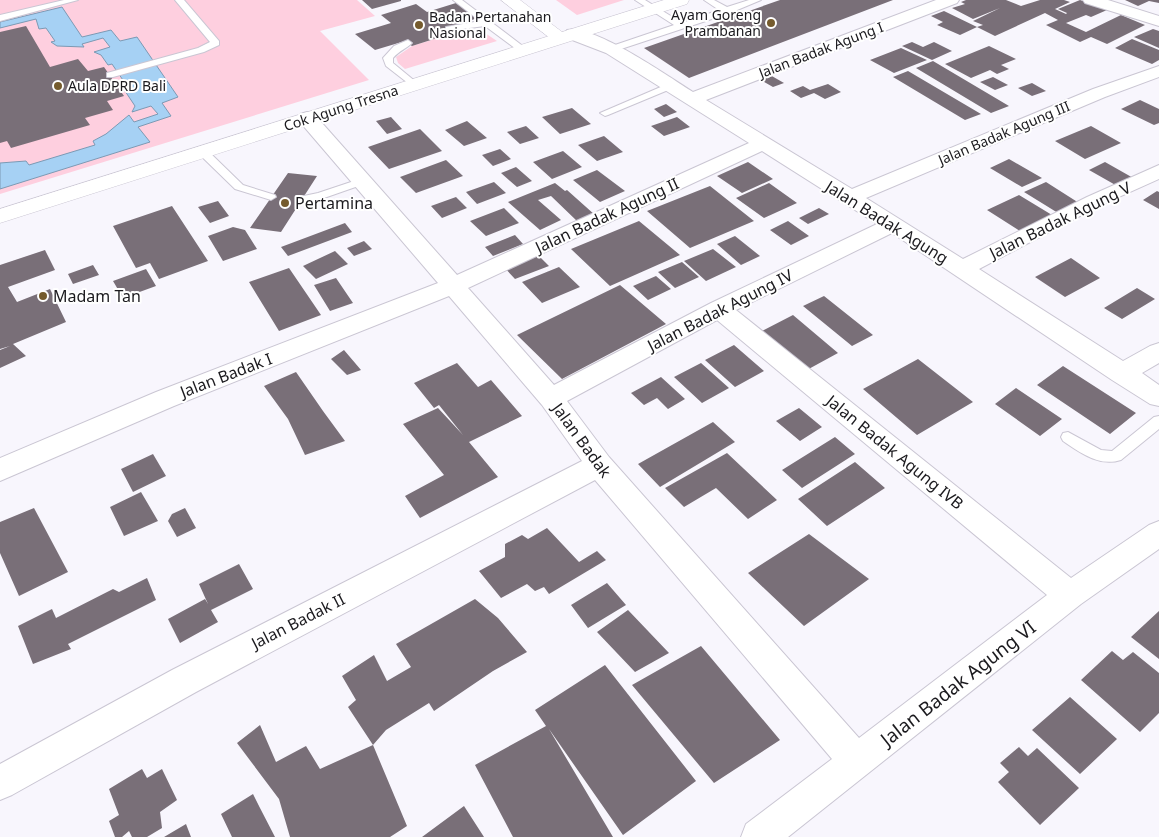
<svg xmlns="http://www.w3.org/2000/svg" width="1159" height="837" font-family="'Noto Sans',sans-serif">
<rect width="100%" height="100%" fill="#f8f6fd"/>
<!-- green -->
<path fill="#fecfdf" d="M0 0H357L375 16 320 31 369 80 0 194Z
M556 0H624L577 15Z
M464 30 482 31 497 41 405 69 398 63 396 57 412 46Z"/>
<!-- water -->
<path fill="#a6d1f4" stroke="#7c9ab4" d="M62 7 82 37 111 30 120 41 137 37 178 97 162 103 171 116 138 127 150 142 0 189V163L26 161 29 165 95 145 93 141 106 134 129 115 134 122 158 114 151 106 132 112 135 106 125 91 129 89 112 64 108 65 101 55 94 52 110 47 103 38 82 44 84 47 57 46 51 42 55 41 46 28 39 29 36 19 0 28V22Z"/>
<!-- building -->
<path fill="#796f78" d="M362 0H401V1L372 9Z
M780 0H893L689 78 644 48Z
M966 0H1006L1021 6 1040 0H1064L1070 2 1055 9 1066 14 1067 13 1058 9 1080 0 1107 10 1091 17 1086 15 1066 23 1086 32 1121 15 1145 25 1107 44 1091 37 1080 42 1046 25 1058 20 1045 13 995 36 977 27 983 25 973 21 1000 8 973 19 952 8 965 4 961 2Z
M1125 0H1159V3L1149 1 1138 6Z
M456 3 478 18 447 28 453 33 412 46 405 41 375 50 355 34 391 23 381 15 416 4 427 12Z
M944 11 977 27 960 35 937 25 943 22 931 16Z
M26 26 50 67 78 59 88 71 104 67 124 96 107 101 113 110 85 118 90 125 11 148 7 141 0 143V32Z
M1153 29 1159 31V48L1134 37Z
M1132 39 1159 50V60L1152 64 1115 48Z
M912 42 923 47 934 42 952 51 932 60 902 46Z
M989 46 1016 59 1001 65 1009 69 997 74 990 70 971 78 945 64Z
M901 48 927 60 894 73 870 60Z
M933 61 1009 106 991 113 916 68Z
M908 71 981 114 965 120 893 77Z
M770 75 784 83 773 87 759 79Z
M993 77 1008 85 995 90 980 82Z
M1032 83 1046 91 1032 96 1018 88Z
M828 84 841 92 825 99 814 93 801 98 790 91 803 86 810 90Z
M1140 100 1159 109V123L1154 125 1121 109Z
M666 104 677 112 664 117 654 109Z
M572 108 591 124 560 134 542 117Z
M391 117 402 129 387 134 376 121Z
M677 117 690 127 664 136 651 126Z
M467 121 487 138 464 146 445 130Z
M526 126 539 138 520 144 507 132Z
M1091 126 1121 143 1085 159 1055 141Z
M420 129 442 151 389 169 368 147Z
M604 136 623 152 597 161 578 145Z
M500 149 511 159 493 166 482 155Z
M563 151 582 167 552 179 533 162Z
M1009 159 1042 178 1022 187 990 168Z
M446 160 463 176 416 193 400 177Z
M748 162 773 179 742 193 717 176Z
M1105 162 1135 179 1119 187 1089 170Z
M516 167 532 181 517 187 501 173Z
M597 170 625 191 600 202 573 180Z
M288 173 317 176 281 232 250 228Z
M494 182 506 193 477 204 466 192Z
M1046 182 1079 203 1058 213 1024 192Z
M555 183 565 191 567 190 595 215 578 222 551 196 538 200 561 220 540 230 508 202Z
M769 183 797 203 764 218 736 198Z
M710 186 754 221 690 248 647 211Z
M1157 191 1159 192V209L1143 200Z
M1019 195 1052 215 1020 231 987 210Z
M456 197 467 208 442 218 431 206Z
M218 201 229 216 210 223 198 207Z
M172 206 208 261 159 279 150 263 136 268 113 226Z
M504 208 519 223 486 236 470 221Z
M819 208 829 214 808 224 799 218Z
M639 221 680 255 610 286 571 249Z
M788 221 809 236 791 245 770 230Z
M345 223 352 232 288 256 281 247Z
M233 227 245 230 257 249 223 261 208 236Z
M515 235 523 244 493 256 485 247Z
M735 236 760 256 741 265 717 244Z
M364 241 372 249 354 256 347 248Z
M713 249 736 267 706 281 684 261Z
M45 250 55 270 8 287 17 302 50 289 66 322 13 344 26 356 0 368V350L10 346 0 349V265Z
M335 251 348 264 316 279 303 266Z
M535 252 549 266 515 279 502 265Z
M1071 258 1100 278 1065 297 1035 277Z
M682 262 699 277 675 288 658 272Z
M93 265 99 275 73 284 68 274Z
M559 267 580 287 542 303 522 282Z
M289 268 321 315 279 331 249 282Z
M146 269 156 286 123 298 113 281Z
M656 276 671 289 648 300 633 286Z
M336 278 353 303 330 311 314 285Z
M620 285 666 324 562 379 517 335Z
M1137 288 1155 299 1122 319 1104 308Z
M824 296 873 335 852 346 803 306Z
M793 315 838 353 805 371 760 332Z
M734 345 764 371 735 387 705 360Z
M344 350 361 370 347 375 331 359Z
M918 359 973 402 917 435 863 389Z
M457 363 478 387 491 380 522 416 469 442 498 477 420 518 405 496 444 475 403 424 438 408 463 435 439 405 434 408 414 383Z
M701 363 729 388 702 403 674 377Z
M1063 366 1136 413 1110 434 1037 385Z
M296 372 323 411 345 441 305 455 288 419 264 386Z
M661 377 685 399 668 409 657 398 644 405 631 393Z
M1016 388 1062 419 1040 436 995 404Z
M799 408 822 427 800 441 776 421Z
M713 422 735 442 660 487 638 464Z
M835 437 855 454 802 488 782 470Z
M727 453 777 500 748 519 716 488 684 507 665 488Z
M153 454 166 476 133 492 121 469Z
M855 462 885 488 827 526 798 499Z
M141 492 158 521 124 536 110 507Z
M34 508 68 572 19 596 0 553V522Z
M185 508 196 528 177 537 168 521 172 514Z
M547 528 579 562 597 551 606 560 549 594 544 587 535 591 527 584 501 598 479 571 505 557V544L522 535 528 539Z
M809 534 869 579 804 626 748 573Z
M239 564 253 589 211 610 218 622 180 643 168 619 205 599 208 604 199 584Z
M147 578 156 600 68 644 71 649 33 664 18 626 52 609 56 618 113 589 119 592Z
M607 583 626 605 588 628 571 605Z
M475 599 498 618 527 652 493 671 434 711 429 703 386 730 373 745 348 707 356 700 342 676 374 655 387 681 411 667 396 644Z
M628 610 669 653 635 672 597 632Z
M1159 611V659L1131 637Z
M701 646 780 740 714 783 632 685Z
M1112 651 1123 660 1133 652 1159 673V713L1140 732 1081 680Z
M605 665 696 781 623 835 549 729 613 837H513L475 765 546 726 535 710Z
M1070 697 1117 739 1080 774 1032 730Z
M260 725 276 762 306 746 320 769 373 745 407 826 390 837H290L279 799 237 743Z
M1019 747 1028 756 1037 748 1079 788 1040 825 998 782 1009 772 1000 763Z
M142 769 147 778 162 769 177 800 160 812 162 828 147 837H132L129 831 122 837H115L109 821 119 815 109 789Z
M253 794 260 808 275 837H232L221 814Z
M464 806 484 837H422Z
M186 824 191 837H164Z"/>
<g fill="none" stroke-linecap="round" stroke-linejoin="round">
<defs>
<path id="service" d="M64 0H78L0 21V15Z
M175 0H184L219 41V45L204 52 113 77H107V73L198 48 210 42Z
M453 0H462L528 50 526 52H520L485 26 446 31V27L480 21Z
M635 0H645L682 23 719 10 704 0H714L727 7 749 0H761L730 13 615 51H609V47L674 25Z
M408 40 412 43C406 49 400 50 393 58V63L416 82 418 84 413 87 386 66 383 58 394 46Z
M670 83 675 86 673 88 608 115 605 116 600 113Z
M203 149 207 150 243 185 275 195 276 197 271 200 235 189 199 154 198 152Z
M363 178 368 181 367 183 324 198 303 202 298 199 299 197 318 193Z
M1159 416V429L1121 460C1099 467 1081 453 1063 441L1061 437 1063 433 1068 432 1101 450 1112 451 1154 417Z"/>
<path id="minor" d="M936 0H959L957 3 706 100 852 189 1093 89 1159 66V77L1105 97 866 198 963 259 1087 197 1159 165V179L1101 205 979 269 1123 361 1150 346 1159 343V363L1142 373 1159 385V406L1150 404 1112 380 892 233 736 310 1071 578 1149 525 1159 521V549L1081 604 788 837H741L746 824 832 759 595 480 196 692 12 795 0 800V764L172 670 582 461 542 405 449 296 174 406 0 481V458L156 392 438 283 300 122 298 118 300 114 307 112 314 114 457 275 749 143 606 53 567 38 565 34 567 30C594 24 669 77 693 92ZM762 151 877 224 711 303 554 385 468 288ZM717 320 1047 595 859 738 609 457 567 401Z
M1083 0H1108L1159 16V26L1085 3Z"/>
<path id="tertiary" d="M501 0H520L570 38 567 42 561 43 555 42Z"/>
<path id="secondary" d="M664 0H689L687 4 0 223V209Z"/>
</defs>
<!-- service casing -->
<use href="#service" stroke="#cac6d3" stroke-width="2"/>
<!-- minor casing -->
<use href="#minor" stroke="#cac6d3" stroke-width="2"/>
<!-- tertiary casing -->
<use href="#tertiary" stroke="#cac6d3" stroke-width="1"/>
<!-- secondary casing -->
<use href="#secondary" stroke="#cac6d3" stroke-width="1"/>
<!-- service -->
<use href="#service" fill="#fff" fill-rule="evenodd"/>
<!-- minor -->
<use href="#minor" fill="#fff" fill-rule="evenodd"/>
<!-- tertiary -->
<use href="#tertiary" fill="#fff" fill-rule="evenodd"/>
<!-- secondary -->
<use href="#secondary" fill="#fff" fill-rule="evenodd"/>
</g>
<!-- markers -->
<g fill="#755b2d" stroke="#fff" stroke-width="2">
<circle cx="771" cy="23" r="5"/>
<circle cx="419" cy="25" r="5"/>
<circle cx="58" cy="86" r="5"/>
<circle cx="285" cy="203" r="5"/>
<circle cx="43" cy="296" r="5"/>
</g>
<g text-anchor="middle" stroke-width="4" stroke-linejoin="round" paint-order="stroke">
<!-- far-poi labels -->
<g font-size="14" fill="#1b1a1e" stroke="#fff" text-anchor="start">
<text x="761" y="20" text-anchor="end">Ayam Goreng<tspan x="761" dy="16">Prambanan</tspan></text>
<text x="429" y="22">Badan Pertanahan<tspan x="429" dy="16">Nasional</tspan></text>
<text x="68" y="91">Aula DPRD Bali</text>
</g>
<!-- far-street labels -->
<g font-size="14" fill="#1b1a1e" stroke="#fff">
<text transform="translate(821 50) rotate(-21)" y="5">Jalan Badak Agung I</text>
<text transform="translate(341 108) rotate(-18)" y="5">Cok Agung Tresna</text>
<text transform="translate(1004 133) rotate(-23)" y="5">Jalan Badak Agung III</text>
</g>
<!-- poi labels -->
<g font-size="16" fill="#1b1a1e" stroke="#fff" text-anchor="start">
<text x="295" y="209">Pertamina</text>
<text x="53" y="302">Madam Tan</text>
</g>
<!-- street labels -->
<g font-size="16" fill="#1b1a1e" stroke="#fff">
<text transform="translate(607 215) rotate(-25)" y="6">Jalan Badak Agung II</text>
<text transform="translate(1060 220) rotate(-26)" y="6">Jalan Badak Agung V</text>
<text transform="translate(887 222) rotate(32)" y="6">Jalan Badak Agung</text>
<text transform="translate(720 310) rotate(-27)" y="6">Jalan Badak Agung IV</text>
<text transform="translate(226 375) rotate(-21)" y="6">Jalan Badak I</text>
<text transform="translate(582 440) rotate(54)" y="6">Jalan Badak</text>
<text transform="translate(895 452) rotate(39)" y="6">Jalan Badak Agung IVB</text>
<text transform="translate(298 621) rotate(-27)" y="6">Jalan Badak II</text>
</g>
<!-- near-street labels -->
<g font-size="19" fill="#1b1a1e" stroke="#fff">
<text transform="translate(958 683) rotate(-38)" y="7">Jalan Badak Agung VI</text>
</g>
</g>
</svg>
